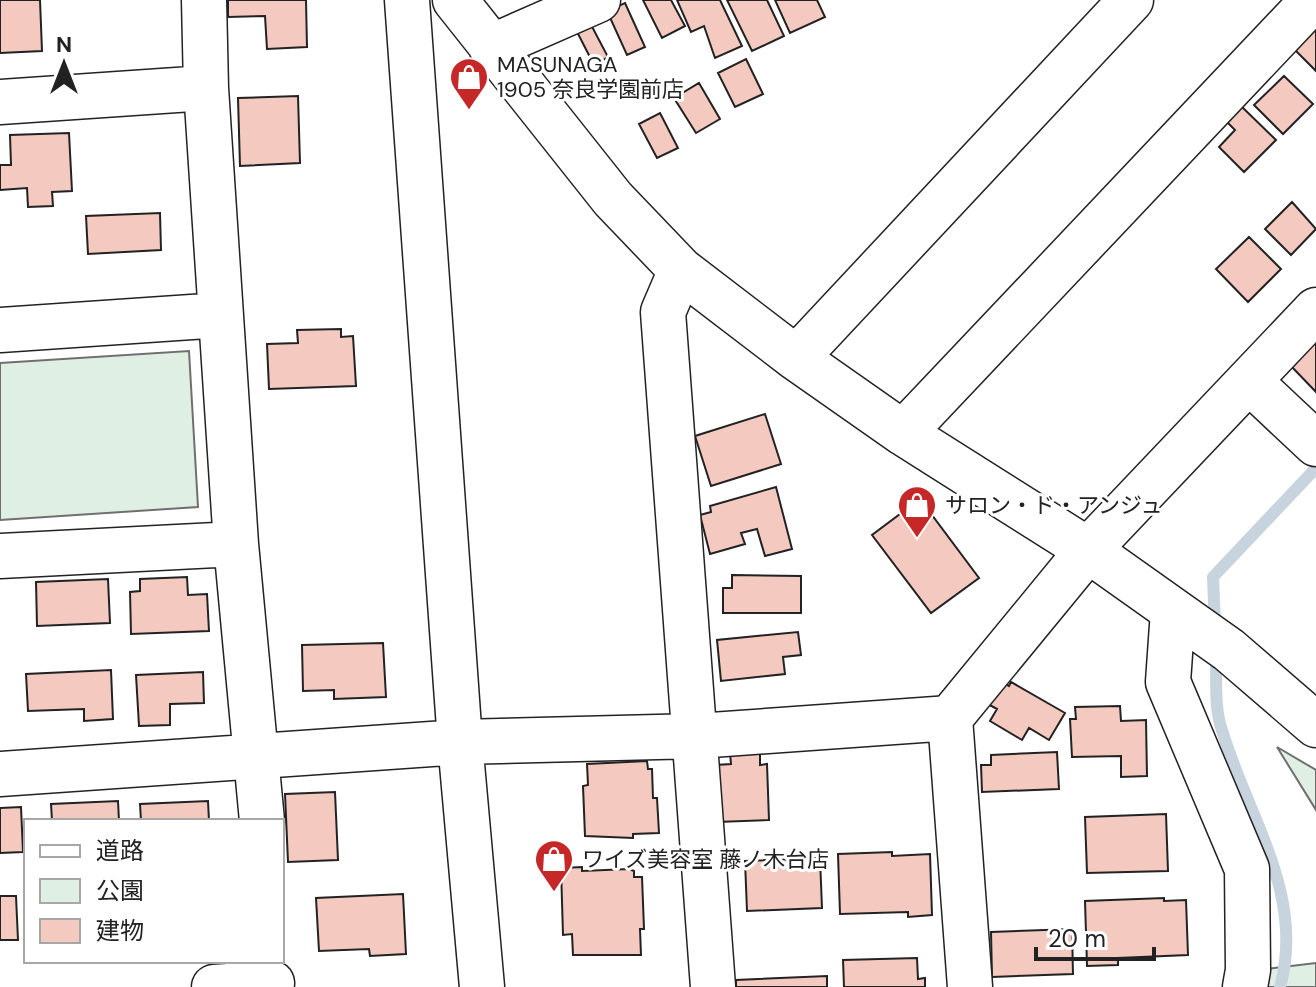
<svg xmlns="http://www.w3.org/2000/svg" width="1316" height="987" font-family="'DM Sans','Noto Sans JP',sans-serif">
<rect width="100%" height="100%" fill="#fff"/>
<!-- green -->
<path fill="#e0efe3" stroke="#6f6f6f" stroke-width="2" d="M189 351 198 507 0 520V363Z
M1277 747 1316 770V810Z
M1316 963V987H1261L1265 969Z"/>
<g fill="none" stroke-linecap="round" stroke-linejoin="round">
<!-- stream -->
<path stroke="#c7d3dd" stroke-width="12" d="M1215 627 1213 577 1316 468
M1216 653C1217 677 1214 705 1221 727 1246 814 1306 894 1280 987"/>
</g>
<!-- building -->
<path fill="#f3c9c0" stroke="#222" stroke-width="2" d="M0 0H40L42 51 0 53Z
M228 0H306L307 47 267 49 265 16 228 17Z
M643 0H671L685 26 662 38Z
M677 0H720L742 46 715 58 704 26 691 32Z
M727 0H767L784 36 752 51Z
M775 0H817L825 17 790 33Z
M625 3 645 47 627 55 607 11Z
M588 19 608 57 594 65 574 26Z
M1316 26V71L1294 49Z
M746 59 763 94 735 107 718 73Z
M1284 76 1313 104 1283 134 1254 105Z
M699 83 720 119 696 133 674 98Z
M298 96 300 163 240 166 238 98Z
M1240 105 1276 140 1244 172 1219 147 1235 130 1225 120Z
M660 113 678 148 657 158 639 124Z
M69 133 72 191 52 192 53 206 28 207 27 188 0 190V165H11L10 135Z
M1292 202 1316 229 1291 255 1265 229Z
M160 213 161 250 88 254 86 216Z
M1249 237 1281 269 1248 302 1216 269Z
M341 329V337L353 336 356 386 269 389 267 344 298 343 297 330Z
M1316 339V392L1290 365Z
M765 414 781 464 711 486 695 436Z
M776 487 792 549 765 556 757 529 741 533 745 544 710 554 700 515 711 512 710 506Z
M920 499 979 578 931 613 872 535Z
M732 575 801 576V613H723V588H732Z
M187 577 188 595 207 594 209 631 131 634 130 592 140 591V579Z
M108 579 110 623 37 626 36 582Z
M798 632 801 655 783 657 785 674 721 681 717 640Z
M383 643 386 697 334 699V690L303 691 302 645Z
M111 670 113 719 84 721V709L28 711 26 674Z
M203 672 204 703 170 704V725L139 726 136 675Z
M999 680 1009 686 1011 682 1065 713 1049 740 1029 728 1022 740 990 721 997 709 986 703Z
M1120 706 1121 721 1146 720 1147 776 1121 777V756L1072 757 1070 719H1076L1075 707Z
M760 752V765L767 764 769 820 717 822 715 765 731 764 730 753Z
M1057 752 1059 789 982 792 981 765H991V755Z
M647 761 648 769H652L653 798H657L659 833 633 834V838L585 836 583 786 588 785 587 764Z
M335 792 338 860 288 862 285 794Z
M118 801 119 821H52L51 804Z
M208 801 209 821H141L140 804Z
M21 807 23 852 0 853V808Z
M1166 814 1168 871 1087 873 1085 817Z
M892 852V856L930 854 932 915 908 917V912L840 914 838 854Z
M820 858 822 908 747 911 745 861Z
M582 867V871L629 869 634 871V877H642L644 929H640L641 955H573L572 934 563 935 561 868Z
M403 894 406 954 370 956 369 949 319 951 316 898Z
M0 896H16L18 940H0Z
M1164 898V901L1186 900 1188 955 1118 958V965L1087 966 1085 901Z
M1072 929 1073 974 992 977 991 932Z
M917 958 918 979 925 978V987H844L843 960Z
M827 976V987H736V980Z"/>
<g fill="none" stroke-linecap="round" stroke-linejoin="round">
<defs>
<path id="minor" d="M204 0 206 88 236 544 262 821
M407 0 460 742 482 987
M455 0 613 199 681 270 796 358 903 433 1088 550 1229 650 1316 725
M491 47 598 0
M0 102 206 88
M681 270 663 312 713 987
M0 330 221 315
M796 358 1131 0
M1249 381 1316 444
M903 433 1313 0
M0 556 236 544
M1173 611 1168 682 1247 869 1248 970 1245 987
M950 718 970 987
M0 774 460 742 697 736 950 718 1088 550 1316 310
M214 987 272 983"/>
</defs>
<!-- minor casing -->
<use href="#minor" stroke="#222" stroke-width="47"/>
<!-- minor -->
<use href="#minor" stroke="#fff" stroke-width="44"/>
</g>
<!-- icons -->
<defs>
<symbol id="shop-pin" viewBox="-11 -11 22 30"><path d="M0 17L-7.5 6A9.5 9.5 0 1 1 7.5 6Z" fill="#c62828" stroke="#fff"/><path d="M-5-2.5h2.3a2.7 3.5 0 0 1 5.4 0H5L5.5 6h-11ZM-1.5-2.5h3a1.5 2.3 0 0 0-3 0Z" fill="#fff"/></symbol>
</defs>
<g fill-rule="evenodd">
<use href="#shop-pin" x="447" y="55" width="44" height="60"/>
<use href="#shop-pin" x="895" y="483" width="44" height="60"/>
<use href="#shop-pin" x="532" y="837" width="44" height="60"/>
</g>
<g text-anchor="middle" stroke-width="6" stroke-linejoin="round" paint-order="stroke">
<!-- poi labels -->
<g font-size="22" fill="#222" stroke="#fff" text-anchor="start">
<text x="497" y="72">MASUNAGA<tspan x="497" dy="25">1905 奈良学園前店</tspan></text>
<text x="945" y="513">サロン・ド・アンジュ</text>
<text x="582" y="867">ワイズ美容室 藤ノ木台店</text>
</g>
</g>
<!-- legend -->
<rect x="24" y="819" width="260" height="144" fill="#ffffff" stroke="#a7a7a7" stroke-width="2"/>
<rect x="40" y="845" width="40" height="12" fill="#ffffff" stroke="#a7a7a7" stroke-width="2"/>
<text x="96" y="859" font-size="24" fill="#222222">道路</text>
<rect x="40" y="879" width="40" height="24" fill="#e0efe3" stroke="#a7a7a7" stroke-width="2"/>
<text x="96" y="899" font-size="24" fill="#222222">公園</text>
<rect x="40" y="919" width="40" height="24" fill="#f3c9c0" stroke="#a7a7a7" stroke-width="2"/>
<text x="96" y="939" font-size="24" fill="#222222">建物</text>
<!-- north arrow -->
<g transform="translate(64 64)" stroke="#ffffff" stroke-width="6" paint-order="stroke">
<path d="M0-6L14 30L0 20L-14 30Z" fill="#222222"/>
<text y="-12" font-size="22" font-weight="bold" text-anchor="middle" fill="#222222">N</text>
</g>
<!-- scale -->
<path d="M1036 947v12h118v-12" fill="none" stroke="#222222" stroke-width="4"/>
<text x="1048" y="947" font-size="24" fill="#222222" stroke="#ffffff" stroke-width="6" paint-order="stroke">20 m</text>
</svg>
